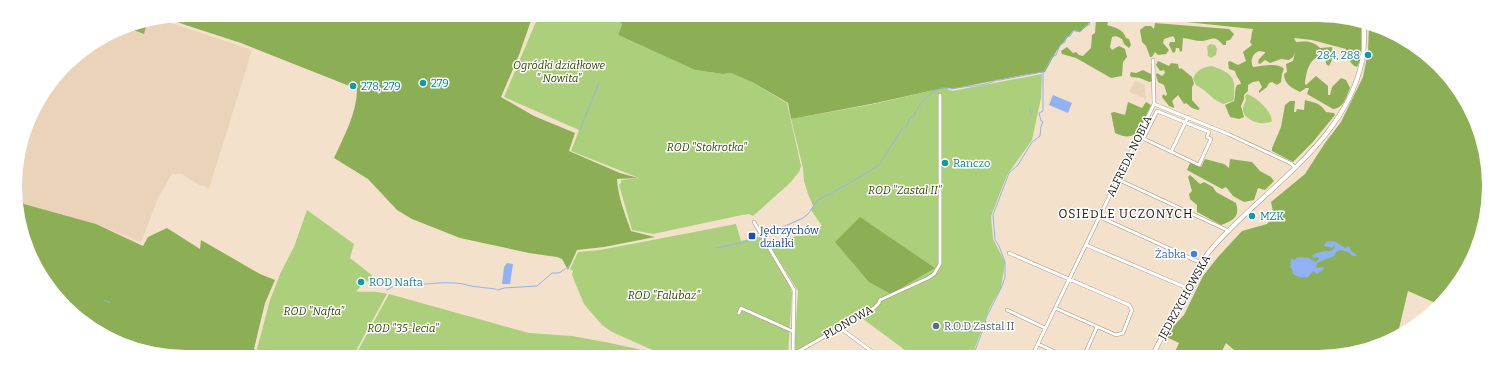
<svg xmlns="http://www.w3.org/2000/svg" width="1504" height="372" font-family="Bitter,serif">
<rect width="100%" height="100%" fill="#f4e1cb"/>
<!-- built -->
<path fill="#ead3b8" d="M162 20 252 50 209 189 202 185 201 186 182 174H172L158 198 141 242 96 224 24 204 18 192 15 175 33 111 73 58 121 28 125 27 143 34 147 23Z
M1135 81 1145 85 1146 99 1129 92Z"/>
<!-- green -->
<path fill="#accf7b" d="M577 16H612L622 24 618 35 695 70 723 74 731 73 754 83 785 102 787 103 801 166 799 172 790 183 753 216 749 214 742 215 653 234 632 230 619 185 621 183V180L639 178 571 151 579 130 504 97 538 17H574Z
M1210 44 1215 45 1217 49 1216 55 1211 58 1207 55 1208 53 1207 47Z
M1212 66C1223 70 1236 74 1234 89 1234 94 1235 96 1233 101L1223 104 1214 99 1204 90 1196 85 1193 79C1196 70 1203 67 1212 66Z
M1042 74 1041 98 1032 140 1007 175 991 216 993 239 1005 262 1001 288 990 307 972 356H913L859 316 794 352 798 291 770 246 822 226 811 210 813 206 808 194 804 181 803 168 791 119 869 105 939 89 945 88 952 91Z
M1247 94C1257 98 1271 110 1272 121 1264 126 1249 122 1244 114 1243 112 1243 109 1243 107L1246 100 1245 96Z
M307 210 354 244 350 258 373 276 356 291C368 293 373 290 387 294L353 356H265L257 349 270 300 281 272 294 247Z
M736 224 741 241 760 236 789 284 792 293 788 354 791 356H666L612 332 602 325 584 304 572 275 573 271 570 269 578 252 600 250Z
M389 294 529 333 572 336 605 342 638 349 656 356H355Z"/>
<!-- forest -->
<path fill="#8caf56" d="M186 15H533L519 55 501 97 534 116 575 133 569 151 620 173 638 178 617 179C618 197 625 214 631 231L655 237 604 247 577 250 568 270 562 259 557 257 529 253 460 238 412 219 397 210 368 179 334 158C344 136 357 113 357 89L241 43 167 19Z
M612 16H1093L1087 26 1080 32 1073 31 1057 50 1045 72 1023 75 952 89 950 88 939 89 871 104 791 119 788 103 754 83 731 73 723 74 695 70 618 35 622 24Z
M1099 16 1110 17 1107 25C1116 28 1123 29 1126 38L1129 39 1131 45 1129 48 1124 44 1122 39 1116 36 1112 37 1110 47 1112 50 1119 46 1125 49 1127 57 1123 62 1122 76 1111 78 1076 58 1062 54 1061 51 1067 47 1073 53 1076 52 1079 55 1083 56 1091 48 1092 35 1095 33 1096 19Z
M1129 16H1341L1361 23V59L1357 67C1352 66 1347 57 1345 52L1346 49 1312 40 1294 38 1296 42C1306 41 1313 41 1320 48L1332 47 1333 58 1329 66 1326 64V57C1310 53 1306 72 1305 84L1306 85 1316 76 1328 86V95H1330L1332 87 1341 78 1346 80 1350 88C1346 97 1344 108 1333 109L1307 94 1309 88H1306L1300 92C1292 88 1284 84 1284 74L1287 72 1286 64 1293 61 1295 52 1293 57 1289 60 1281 59 1270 63 1265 60 1260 64 1258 63 1259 59 1265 53V52L1259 51C1252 54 1250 61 1253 67 1262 66 1278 62 1284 69L1282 74 1281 82 1277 85 1272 82 1269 83 1267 87 1259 93V91L1262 87 1259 81 1253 82 1248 85V91L1244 95V99L1241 106 1244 117 1239 119 1230 117 1225 105 1234 101C1236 95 1234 90 1237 85L1241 84C1240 79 1236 77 1235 71L1229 69 1228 62 1230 61 1238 65 1246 61 1243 52 1252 45 1250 42C1252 38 1251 33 1253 29Z
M147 23 144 34 125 27Z
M1155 23 1229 29 1234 34 1230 40 1226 41V45H1223C1214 33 1211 41 1200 41 1194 41 1188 38 1183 38L1182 51 1180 52 1179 48H1176L1175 52 1173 53 1169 45 1170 42H1175V39L1173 36 1164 39 1163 43 1169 50 1166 54 1158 55 1155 52 1152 57H1150L1146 46 1142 42 1140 30 1145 26H1151L1154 29Z
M1369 26 1404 38 1454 82 1483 142 1488 209 1471 262 1440 305 1408 291 1397 337 1393 339 1340 356H1287L1264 353 1254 356 1234 350 1226 343 1222 351H1225L1235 356H1173L1179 343 1164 336 1184 315 1203 276 1218 257 1242 231 1267 224 1274 216 1271 202 1305 174 1325 143 1341 122 1363 77 1368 52Z
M1158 61 1169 66 1171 63 1178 64 1179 69 1181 68 1192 77 1194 84 1192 87V100L1200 109 1198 110 1192 108 1186 103 1184 104 1178 95 1172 101 1174 106V108L1169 106 1162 97 1163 94 1166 96 1167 94 1164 85 1158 82 1156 75 1157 73 1162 76 1165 73 1164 70 1160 71 1156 65Z
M1143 70 1151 74 1152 81 1149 82 1140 78 1131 77 1130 75 1131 72 1136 73Z
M1305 100C1316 103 1320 103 1326 112L1334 113 1335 115 1312 143 1293 162 1272 151V148L1281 127 1285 105 1290 101H1295L1294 112H1296L1297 109 1304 110Z
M1128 102 1142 108 1146 102 1151 105C1142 123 1139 145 1115 133L1111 113 1114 112 1125 115Z
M1205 159 1224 164 1229 168 1230 159 1252 162 1260 171 1271 177 1274 181 1265 190 1258 188 1254 200 1244 202 1233 196 1226 187 1222 189 1187 170 1190 163 1201 167Z
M1190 175 1200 184 1204 182 1213 187 1216 192 1236 203C1240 217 1234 220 1221 225L1197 212V205L1190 199 1189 194 1192 191 1188 177Z
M18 192 24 204 96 224 143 246 148 237 167 228 200 249 201 240 260 274 275 280 265 303 254 349 263 356H163L100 334 50 290 24 241Z
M860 217 935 268 891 294 869 282 835 242Z"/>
<!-- water -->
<path fill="#90b2f2" d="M1053 95 1072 103 1068 113 1049 105Z
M1330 241 1336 242 1345 248 1349 246 1351 251 1358 256H1353L1348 252 1341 250 1336 252 1334 256 1317 263 1316 268 1323 267 1324 269 1317 274 1313 271 1307 278 1306 277H1299L1293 274 1292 269 1290 267 1291 259 1295 260 1296 258 1301 257 1305 258 1307 257 1316 262 1319 259 1318 257 1314 258 1312 256C1318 251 1324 251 1331 251L1335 247V245L1332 248 1324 246 1326 242Z
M507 263 513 264 510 284H502L504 267Z"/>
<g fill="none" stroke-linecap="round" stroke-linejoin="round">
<!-- stream -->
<path stroke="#90b2f2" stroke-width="1" d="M941 88H950L952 89C963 86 988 86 996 80H1000L1042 72
M592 100 599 83
M1030 108 1031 115
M585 117 591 102
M580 130 584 119
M765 235 803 218 808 214 818 200 848 184 879 165 902 129 908 124 909 119 914 115 921 103 934 91 940 89
M717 248 749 241 761 237
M567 268 570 265
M387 290 402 281 407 284 414 285C428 284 441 282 455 283 463 283 471 287 479 287 483 288 494 288 498 290L504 288 537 286 552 273H559L565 269
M104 300 110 303
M973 356 985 324 986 318 1002 286 1005 277V262L999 246 995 240 993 215 1009 173 1018 165 1032 142 1040 136 1041 126 1043 122 1041 121 1039 113 1043 111V73L1052 57 1056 55 1060 45 1065 42 1066 37 1070 36 1074 30 1080 32 1085 26 1089 25 1090 21 1094 16"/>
<defs>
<path id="minor" d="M1154 104 1228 134 1290 163 1295 167
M1138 136 1199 165 1211 139 1207 137 1209 132 1157 111 1143 139
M1171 152 1188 117
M1117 179 1229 231
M1100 217 1201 263
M754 222 794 290 793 356
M1086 245 1187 288
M1009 253 1129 305 1132 310 1123 333 1116 335 1055 308
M1007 310 1045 328
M739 313 741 308 792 331
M840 328 878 356
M1038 344 1064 356
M792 355 874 308 879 303 880 300 928 278 934 274 940 264V95
M1032 356 1154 104 1153 60
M1084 356 1097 327"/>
<path id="major" d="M1152 356 1197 270 1208 253C1259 191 1345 145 1362 61 1365 49 1364 36 1364 24"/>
</defs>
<!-- minor casing -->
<use href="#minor" stroke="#a4937f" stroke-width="4"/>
<!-- major casing -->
<use href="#major" stroke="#a4937f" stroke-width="5"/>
<!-- minor -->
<use href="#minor" stroke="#fff" stroke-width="3"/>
<!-- major -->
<use href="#major" stroke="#fff" stroke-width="4"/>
</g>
<!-- markers -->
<g fill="#0f9aa8" stroke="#fff" stroke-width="1.5">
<circle cx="1368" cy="55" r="4"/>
<circle cx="423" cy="83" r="4"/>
<circle cx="353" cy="86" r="4"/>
<circle cx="945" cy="163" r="4"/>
<circle cx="1252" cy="216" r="4"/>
<circle cx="361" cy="282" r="4"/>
</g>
<rect fill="#1a4fb4" stroke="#fff" stroke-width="1.5" x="748" y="232" width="8" height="8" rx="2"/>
<circle fill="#3f7fe0" stroke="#fff" stroke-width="1.5" cx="1194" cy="254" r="4"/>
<circle fill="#5c6f8a" stroke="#fff" stroke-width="1.5" cx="936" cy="326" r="4"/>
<g text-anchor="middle" stroke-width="3" stroke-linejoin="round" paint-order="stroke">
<!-- culture labels -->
<g font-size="11" fill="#0d838f" stroke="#fff" text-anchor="start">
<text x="1360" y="59" text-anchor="end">284, 288</text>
<text x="431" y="87">279</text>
<text x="361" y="90">278, 279</text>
<text x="953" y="167">Ranczo</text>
<text x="1260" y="220">MZK</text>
<text x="369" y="286">ROD Nafta</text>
</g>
<!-- park labels -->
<g font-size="11" font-style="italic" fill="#304501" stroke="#fff">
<text x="559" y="69">Ogródki działkowe<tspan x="559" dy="13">" Nowita"</tspan></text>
<text x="707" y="151">ROD "Stokrotka"</text>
<text x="905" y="194">ROD "Zastal II"</text>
<text x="664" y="299">ROD "Falubaz"</text>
<text x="314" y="315">ROD "Nafta"</text>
<text x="403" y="332">ROD "35-lecia"</text>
</g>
<!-- street labels -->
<g font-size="11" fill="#1a140c" stroke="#fff">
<text transform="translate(1129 156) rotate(-64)" y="4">ALFREDA NOBLA</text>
<text transform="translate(1184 297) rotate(-61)" y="4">JĘDRZYCHOWSKA</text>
<text transform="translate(848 322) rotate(-30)" y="4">PLONOWA</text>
</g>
<!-- transit labels -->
<g font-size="11" fill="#164399" stroke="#fff" text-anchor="start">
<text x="760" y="234">Jędrzychów<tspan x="760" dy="13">działki</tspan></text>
</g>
<!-- shop labels -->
<g font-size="11" fill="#366cbe" stroke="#fff" text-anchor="end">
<text x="1186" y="258">Żabka</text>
</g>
<!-- service labels -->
<g font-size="11" fill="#4e5e75" stroke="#fff" text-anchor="start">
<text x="944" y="330">R.O.D Zastal II</text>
</g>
<!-- neighbourhood labels -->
<g font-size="12" letter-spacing="1" fill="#1a140c" stroke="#fff">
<text x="1126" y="218">OSIEDLE UCZONYCH</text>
</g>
</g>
<!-- crop -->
<path d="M0 0H1504V372H0ZM186 22H1318A164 164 0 0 1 1482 186V186A164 164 0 0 1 1318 350H186A164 164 0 0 1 22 186V186A164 164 0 0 1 186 22Z" fill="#fff" fill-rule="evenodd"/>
</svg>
